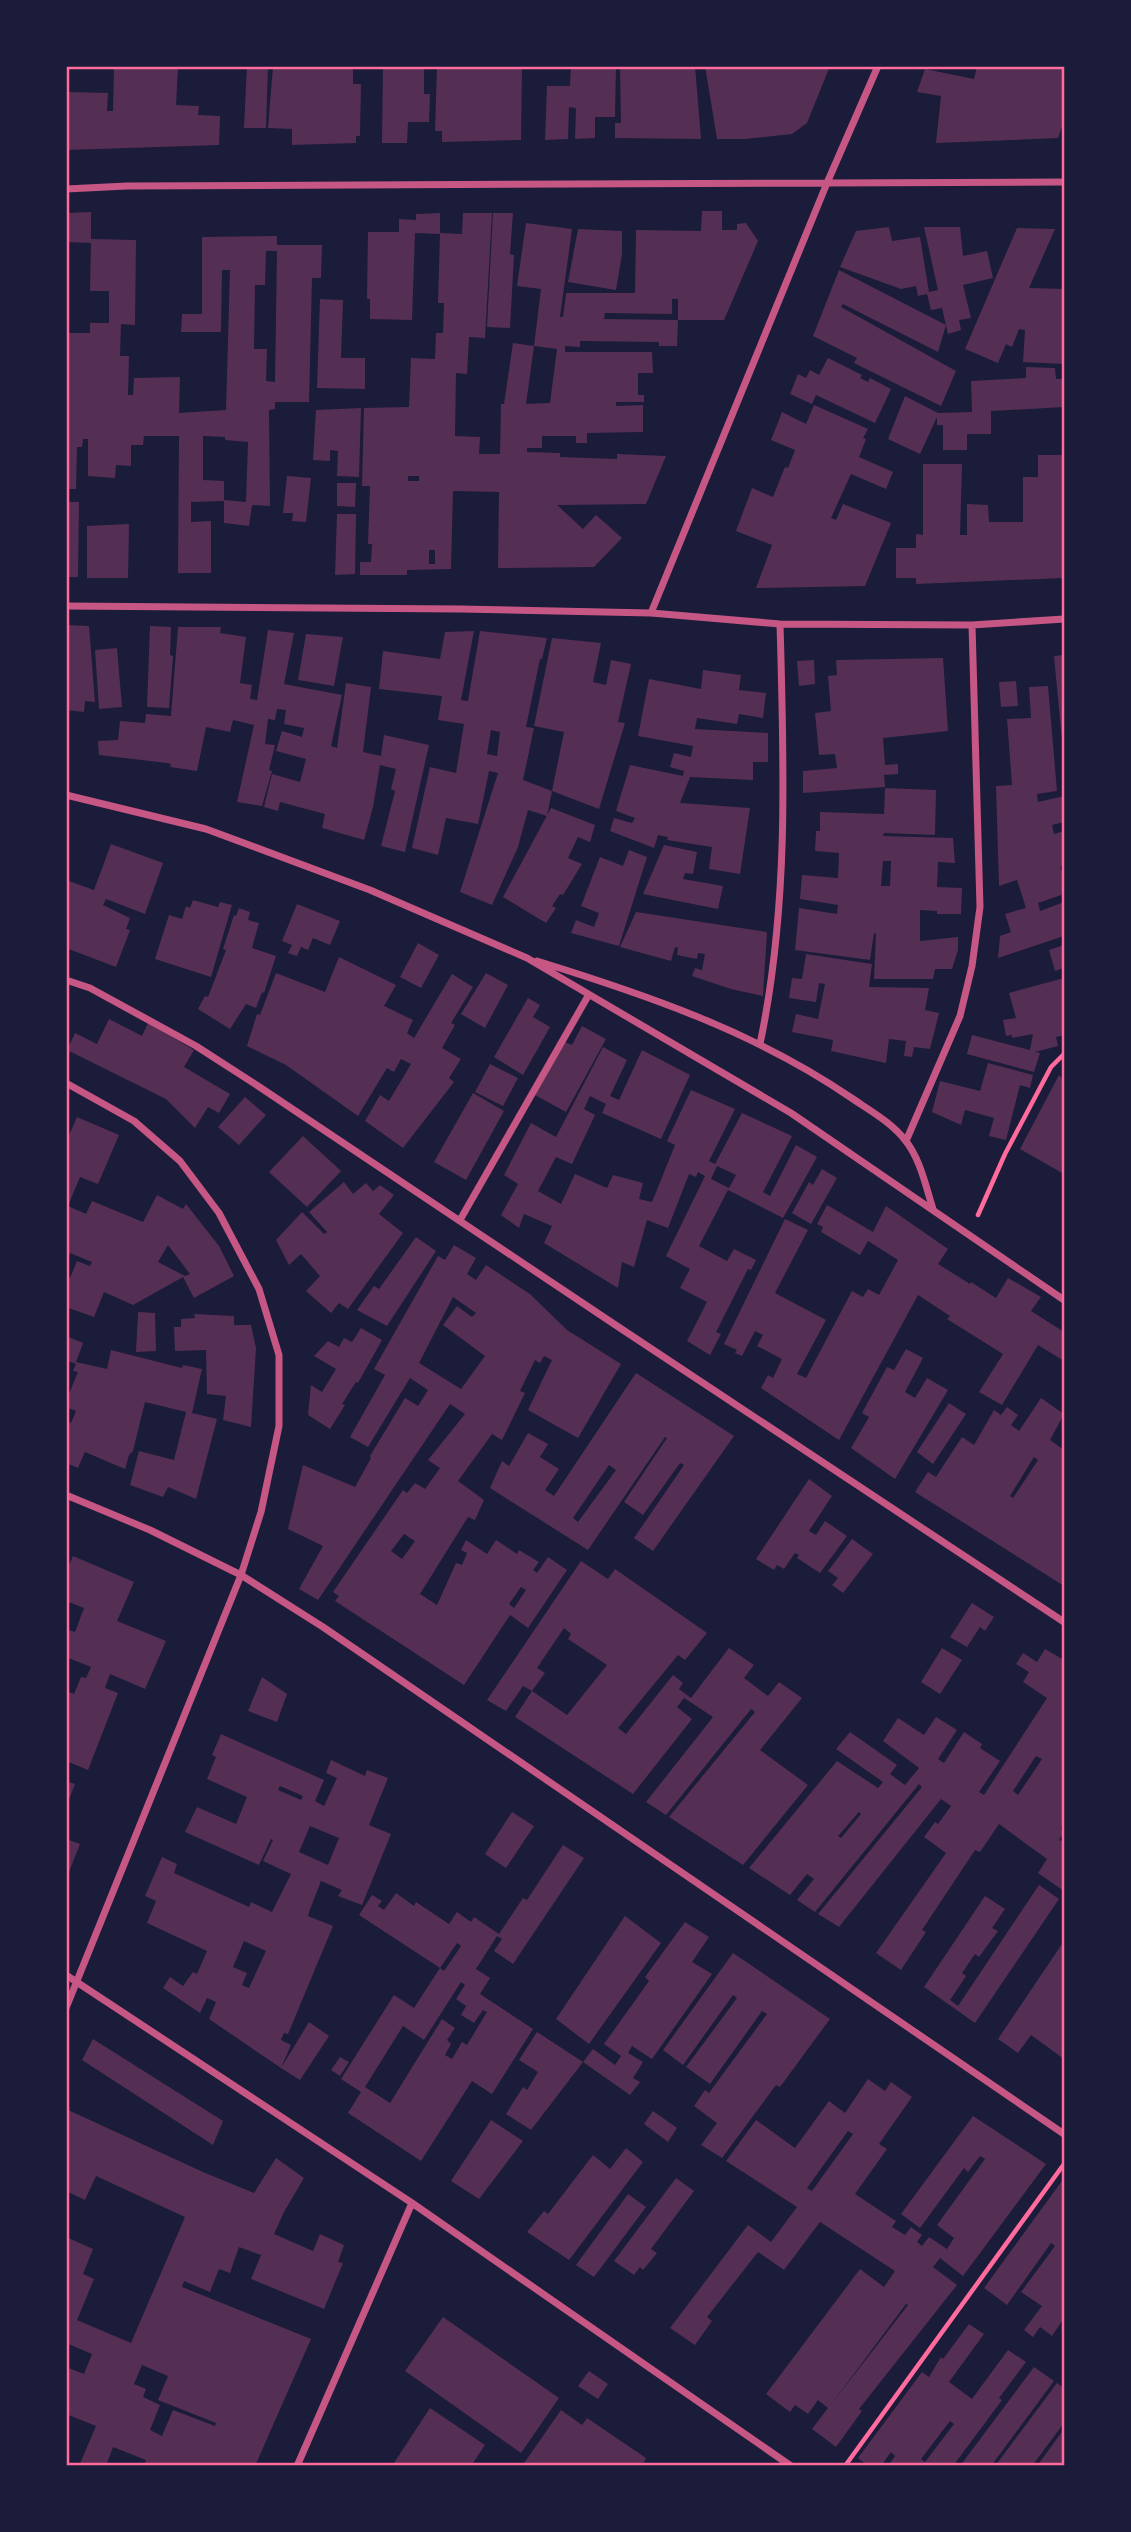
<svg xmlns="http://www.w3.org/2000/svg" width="1131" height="2532" font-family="'IBM Plex Serif',serif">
<rect width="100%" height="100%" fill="#1b1b3a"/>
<!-- building -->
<path fill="#542f53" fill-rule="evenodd" d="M114 66H178L176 105 199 106 198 115 220 116 219 145 66 150V92L108 93 107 111H113Z
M247 66H268L266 128H244Z
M273 66H353V84H361L360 136H356V143L292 145V129L268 128Z
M383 66H424V94H430L429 122H408L407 143H382Z
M437 66H522L521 140 442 142V131H435Z
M571 66H616L615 117H595V138L575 139 576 108 569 107 568 139 545 140 547 86H570Z
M620 66H695L701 139 615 138V123H621Z
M705 66H830L807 123 792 134 745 139H717Z
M977 66H1064V120L1058 138 936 143 941 96 917 92 925 69 974 79Z
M702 211H722V230H737V224L746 223 758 241 724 320H678V299H672V314L605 313 604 319 678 320 677 346H659V342L580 341V347L565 346V352H652L653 373H638V395H644V402H616V406L643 405V432L587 433V443H576V436H542V448H527V452L560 453V457L617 459V454L666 456 646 504 557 505 583 529 596 515 622 538 594 567 498 568 499 492 453 491 451 569 407 570V575H360V562H371L372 544H368L370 486H362L364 408 409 407 411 358 435 359 436 333H443L444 303H438L440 234 415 233 412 320 370 319V299H367L368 232H399V219L416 220V214L440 213V233L462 234 463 213H492L485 338 469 337 467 374 456 373 455 436 480 437 479 454H500L501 404H504L513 343 534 346 541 289 517 286 526 223 572 229 560 317H563L566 293H635L636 230 701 231ZM534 346 557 349 550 403 526 404ZM408 476H419V481H408ZM429 550H435V564H429Z
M91 212V239L136 240 135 325 121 324 120 356H129L128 395H133L134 378 180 377 179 413 226 410 230 270H222L221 332H181L182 314H202V237L277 236V245H322L321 278H312L309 402H275V409L269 410 270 506 252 505 249 526 224 523V501L191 502V522L211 521V573H178L179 436H144L143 445H131V466L116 465 115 478 88 476V439H83L82 447H77L76 489H66V333H90V323H109V291H90L91 243 66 242V213ZM266 251H277L275 382 266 381 267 349H254L255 285H265ZM203 436 225 437V440L248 442 246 502 224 500V481L203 480Z
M493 213H513L510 254 514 255 510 328 487 327Z
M889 227 892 241 920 237 929 292 938 290 924 227H960L963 256 987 251 993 278 963 285 971 318 959 320 961 330 948 334 942 308 931 310 927 294 918 296 916 286 901 289 840 267 856 231Z
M1017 228 1055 229 1029 288 1064 289V364L1023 362 1025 330 1019 329 1012 347 1006 344 998 363 965 349Z
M578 229 622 231V254L616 290 568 282Z
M839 270 946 325 938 352 843 304 841 307 956 371 941 406 854 363 857 358 813 336Z
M320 299 343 300 341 358H365V389L317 388Z
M828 358 862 375 860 378 868 382 870 378 891 389 875 423 816 395 812 404 790 394 798 374 806 378 810 370 819 375Z
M1026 367 1055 368 1056 379H1064V407L991 411V434H967V450H943V425H937V417L920 454 888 439 905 396 938 413 972 412 971 381 1026 378Z
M814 405 868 429 863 438 866 439 859 457 893 472 886 489 851 474 831 518 836 520 843 504 891 523 865 586 756 588 772 545 736 531 752 488 773 497 785 467 788 468 795 450 771 440 782 412 806 424Z
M361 408 359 477 337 476 338 451 330 450V461L313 460 316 410Z
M1038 455H1064V578L916 584V578H896V548H916V534L923 535V464H962L960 535H967V504L988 505 989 522H1023V477H1038Z
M287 476 311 478 306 522 292 521 293 513H283Z
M337 483H356L355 507 337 506Z
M66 502H79L78 577H66Z
M337 514H356L355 574 335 575Z
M129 524 128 578H87V526Z
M66 625 89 626 95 702 85 701 84 712 66 710Z
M150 626 171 627 170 655 173 656 169 708 147 707Z
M178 627H221L220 633 246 637 240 683 252 685 250 699 257 700 268 630 294 633 284 684 342 695 331 746 337 748 346 683 371 687 363 752 381 756 384 735 429 745 405 852 381 846 395 791 391 789 396 769 380 765 373 807 364 840 322 828 325 814 280 802 278 811 264 807 272 774 300 782 306 759 276 751 282 731 302 737 304 728 284 724 286 710 277 709 275 720 268 719 265 744 275 745 269 770 272 771 262 806 237 802 254 725 233 720 230 732 206 727 197 771 170 767 171 764 167 763 99 755 98 741 118 740 120 721 145 723 146 714 171 716Z
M474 631 461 700 468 701 480 631 547 638 542 659H540L526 727 534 728 523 780 552 791 547 816 528 810 518 847 492 905 460 892 498 773 489 771 478 824 446 818 438 855 412 848 430 767 456 773 464 724 438 720 442 696 379 689 383 651 440 659 445 632ZM491 730 500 732 497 756 487 754Z
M306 634 343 637 334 686 298 680Z
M552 638 601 643 593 682 606 685 611 660 631 664 618 722 625 723 599 809 552 791 564 732 534 726Z
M117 648 122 707 99 709 95 650Z
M1064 655V750L1063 751 1054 656Z
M943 658 948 731 883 738 885 765 898 764V774L884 775 885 787 803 793V771L837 768 835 754 819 755 815 713 831 711 828 676 837 675 836 660Z
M814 660 815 684 799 686 797 661Z
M703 670 741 675 739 690 766 693 763 718 739 714 737 724 697 718 695 729 768 733V762H753V780L690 777 680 803 750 808 740 874 709 869 712 847 667 840 668 837 658 835 654 848 610 831 614 818 632 823 635 818 616 811 630 765 683 776 684 771 670 767 674 753 691 757 693 746 638 736 649 679 701 689Z
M1016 681 1018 706 1001 707 999 682Z
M1048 686 1057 791 1037 794 1038 802 1064 796V822L1052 825 1054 834 1064 831V866L1060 867 1064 876V894L1038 903 1040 911 1064 902V936L998 958 1000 936 1011 932 1005 914 1026 908 1017 880 999 886 996 786 1012 785 1007 719 1031 718 1029 687Z
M885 788 936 790 935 835 884 833 883 836 953 838 955 863 938 862 937 887 962 888 961 914H937V911L920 910V941L958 937V950L952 969H935L933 979H874L876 934 874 933 870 960 795 950 799 908 837 914 838 905 800 899 802 875 838 878 839 853 815 851 816 831H820V812L884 814ZM883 861H891L890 886H881Z
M551 808 595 825 590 842 578 837 568 858 582 864 563 895 560 894 552 906 556 908 546 923 503 897Z
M111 844 163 863 145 914 106 899 103 905 130 918 126 929 130 930 116 967 66 948V880L94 890Z
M664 845 697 852 693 874 685 873 683 879 723 886 718 909 643 894Z
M629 850 647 857 619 946 571 933 576 920 594 927 599 913 581 906 600 857 623 866Z
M193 900 218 907 220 902 232 905 211 977 155 959 169 915 182 919 186 906 190 908Z
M297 904 340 921 330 945 313 938 308 950 301 947 297 956 288 953 292 945 282 941Z
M239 908 250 912 248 920 259 923 252 948 276 956 264 993 262 992 256 1008 246 1004 230 1029 198 1009 205 996 208 997 226 950 223 949 234 915 236 916Z
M636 912 767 932 763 996 731 989 692 976 695 968 702 970 705 954 698 953 697 959 677 955 678 948 675 947 671 961 620 947Z
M418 943 439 955 421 988 400 977Z
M1064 945V968L1055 971 1049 950Z
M806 954 872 964 869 987 929 988 925 1010 939 1013 930 1049 914 1047 912 1057 904 1056 906 1041 889 1039 886 1063 831 1051 833 1040 792 1032 796 1014 818 1019 825 984 819 983 816 1002 789 998 792 978 802 979Z
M339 957 396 985 384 1006 413 1020 407 1033 414 1038 452 974 473 987 451 1023 455 1025 442 1048 461 1059 449 1078 454 1082 403 1148 365 1121 380 1095 389 1101 411 1064 401 1059 394 1072 387 1068 358 1116 286 1065 247 1046 257 1014 260 1015 276 973 325 992Z
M486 973 508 985 485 1028 461 1014Z
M1064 978V1035L1056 1037 1058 1046 1035 1052 1040 1053 1034 1072 967 1054 972 1035 1030 1050 1033 1034 1012 1038V1035L1006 1036 1003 1020 1016 1018 1009 993Z
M528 998 540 1005 533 1017 550 1027 523 1075 494 1057Z
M109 1019 142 1036 148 1023 194 1050 184 1067 230 1094 219 1113 208 1107 195 1128 166 1099 67 1050 75 1033 97 1044Z
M582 1026 606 1039 566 1112 535 1095 565 1042 572 1045Z
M603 1047 627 1060 610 1096 619 1100 642 1050 690 1075 661 1139 602 1113 606 1104 590 1096 584 1109 595 1115 572 1164 556 1157 538 1191 561 1204 575 1174 607 1188 613 1175 643 1183 639 1199 652 1202 675 1145 667 1141 691 1090 735 1109 709 1161 715 1164 742 1113 792 1136 763 1192 770 1196 796 1145 817 1157 783 1218 728 1190 699 1246 727 1261 734 1249 756 1260 751 1270 748 1269 716 1332 721 1334 710 1355 687 1341 707 1302 680 1288 690 1269 666 1256 705 1176 698 1172 696 1177 689 1174 668 1228 647 1220 634 1267 622 1262 618 1288 544 1243 552 1226 524 1214 519 1228 501 1215 518 1184 504 1175 531 1123 556 1137ZM717 1166 736 1175 729 1188 711 1179Z
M988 1063 1033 1075 1030 1088 1020 1085 1006 1140 989 1136 994 1118 965 1110 961 1125 932 1112 940 1081 980 1091Z
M490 1064 518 1078 503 1106 475 1092Z
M1059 1075 1064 1080V1174L1020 1149Z
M473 1093 504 1111 466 1180 434 1162Z
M245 1097 266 1115 239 1145 218 1127Z
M77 1117 119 1135 98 1184 80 1177 68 1206 86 1214 92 1201 143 1222 157 1195 183 1209 186 1204 219 1246 234 1276 194 1298 183 1277 133 1305 104 1292 94 1317 66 1307V1276L70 1278 77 1261 90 1266 92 1262 70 1253 66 1262V1142ZM168 1245 190 1274 185 1276 158 1262Z
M303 1136 341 1171 307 1207 269 1172Z
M822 1169 837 1178 811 1224 792 1213 809 1182 813 1185Z
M344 1182 353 1194 366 1183 373 1191 380 1185 394 1195 379 1214 403 1233 348 1309 339 1303 331 1313 306 1291 320 1276 301 1254 289 1265 276 1240 302 1212 324 1234 327 1232 309 1212Z
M827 1205 873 1232 886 1206 948 1249 938 1264 970 1284 971 1282 996 1298 1008 1278 1041 1297 1031 1311 1064 1332V1361L1038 1345 1002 1405 979 1392 1003 1354 947 1319 950 1316 918 1295 839 1440 761 1388 768 1375 773 1378 782 1359 757 1346 763 1335 755 1331 742 1356 735 1353 737 1350 724 1344 785 1219 808 1230 775 1293 826 1320 797 1374 806 1378 852 1291 863 1297 868 1289 879 1295 898 1260 868 1241 860 1255 821 1232 823 1227 817 1224Z
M416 1237 436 1251 387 1326 357 1310 374 1286 379 1289Z
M454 1245 476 1258 467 1274 476 1280 486 1265 530 1294 567 1330 621 1364 578 1438 528 1410 552 1360 544 1356 540 1363 535 1360 520 1391 525 1393 502 1440 492 1434 458 1481 484 1500 475 1520 468 1517 420 1594 437 1605 456 1563 462 1565 467 1553 461 1550 466 1540 487 1554 496 1540 517 1554 519 1550 539 1562 533 1570 537 1573 548 1557 567 1570 528 1628 510 1615 464 1685 335 1601 339 1596 333 1592 403 1490 407 1493 415 1483 425 1489 440 1468 428 1460 465 1414 450 1404 318 1600 299 1589 323 1546 288 1529 303 1465 355 1487 371 1458 370 1456 405 1398 418 1406 428 1390 410 1378 368 1447 350 1437 385 1375 374 1369 438 1256 445 1260ZM453 1297 476 1313 472 1317 457 1306 443 1325 485 1356 461 1389 419 1363ZM404 1534 415 1541 402 1559 391 1551ZM521 1587 526 1590 514 1608 509 1604Z
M138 1312 155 1313 156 1351 136 1352Z
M194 1314 234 1316V1325H251L256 1348 251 1427 223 1420 226 1396 207 1394 206 1350 175 1351 174 1327H181V1319L195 1318Z
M361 1328 382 1340 358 1383 356 1382 342 1404 345 1405 330 1429 308 1415 311 1385 322 1392 336 1369 314 1356 328 1341 339 1347 344 1338 352 1342Z
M66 1336 83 1343 76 1362 107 1369 111 1350 182 1368 183 1365 202 1369 192 1413 217 1419 196 1499 168 1487 163 1497 130 1485 139 1451 174 1460 186 1412 145 1402 133 1451 129 1455 125 1469 85 1452 78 1468 66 1463V1421L71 1423 76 1411 66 1407V1401L78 1372 73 1371 76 1364 66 1360Z
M906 1349 923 1358 905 1392 915 1398 927 1378 948 1390 895 1479 851 1448 869 1417 862 1413 887 1367 894 1370Z
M636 1373 734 1436 653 1551 634 1538 684 1465 680 1463 643 1515 624 1502 667 1438 665 1437 588 1550 490 1488 502 1461 509 1466 528 1433 548 1444 540 1457 559 1469 545 1490 554 1496ZM609 1465 616 1470 578 1522 573 1518Z
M1041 1398 1064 1414 1050 1440 1064 1450V1586L915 1492 928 1472 936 1477 962 1437 974 1445 994 1410 1001 1415 1007 1407 1018 1415 1011 1425 1019 1431ZM1034 1457 1038 1460 1013 1498 1010 1496Z
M949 1403 966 1414 933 1464 917 1452Z
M809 1479 832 1496 809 1531 816 1535 825 1521 847 1536 820 1573 797 1558 799 1555 795 1553 784 1569 777 1565 774 1570 756 1559Z
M852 1539 873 1554 843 1593 832 1585 838 1578 828 1571Z
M73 1556 134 1582 117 1621 166 1641 145 1689 110 1674 105 1688 118 1693 88 1770 66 1761V1691L74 1694 81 1677 86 1678 91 1667 66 1657V1629L75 1632 84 1608 66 1601V1561L70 1563Z
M581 1561 608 1579 615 1569 707 1633 685 1660 678 1655 618 1728 626 1734 673 1675 683 1683 679 1689 691 1698 729 1648 754 1665 744 1678 768 1696 779 1682 802 1698 760 1750 808 1785 743 1865 669 1817 755 1712 751 1709 666 1815 646 1802 713 1717 684 1698 677 1707 692 1719 633 1794 515 1717 532 1691 523 1686 506 1711 487 1700ZM564 1628 571 1634 568 1639 607 1665 567 1715 532 1691 545 1673 537 1668Z
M972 1603 994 1617 985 1631 980 1627 967 1647 950 1637Z
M942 1648 962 1660 940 1694 921 1682Z
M1045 1649 1064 1660V1823L1061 1829 1064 1832 1059 1840 1062 1841 1064 1837V1891L1038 1873 1047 1859 999 1824 980 1852 975 1850 922 1930 926 1932 901 1970 876 1953 946 1853 924 1837 935 1822 938 1824 951 1806 941 1799 839 1927 818 1914 922 1787 919 1784 815 1912 797 1900 814 1879 807 1874 790 1895 749 1868 837 1761 878 1788 883 1782 836 1749 850 1732 897 1765 890 1774 905 1785 919 1768 883 1741 898 1718 924 1735 936 1717 957 1730 938 1759 944 1763 964 1732 982 1744 980 1748 1000 1761 979 1792 984 1795 1047 1698 1023 1682 1029 1672 1016 1664 1023 1653 1037 1662ZM1036 1756 1042 1759 1018 1795 1013 1791ZM859 1812 861 1814 841 1838 838 1836Z
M262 1677 287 1694 277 1722 248 1711Z
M221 1734 324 1780 315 1801 324 1806 337 1778 326 1773 331 1760 365 1776 367 1770 388 1778 369 1825 391 1834 362 1905 338 1896 342 1890 321 1881 309 1912 308 1916 333 1926 288 2034 284 2033 281 2040 291 2045 281 2068 209 2019 216 2002 207 1998 200 2013 163 1988 170 1977 183 1986 193 1972 197 1974 207 1951 147 1923 156 1901 145 1896 162 1857 177 1864 174 1873 249 1907 251 1902 272 1912 291 1874 263 1861 273 1840 271 1839 259 1865 185 1832 197 1807 236 1824 247 1797 207 1779 216 1757 212 1755ZM280 1786 303 1796 301 1800 278 1790ZM310 1826 339 1838 328 1865 299 1852ZM244 1941 266 1951 249 1988 242 1985 247 1973 233 1967Z
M66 1781 75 1784 67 1805H66Z
M512 1812 534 1826 506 1868 485 1854Z
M66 1839 80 1844 67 1877H66Z
M563 1845 584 1858 513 1964 494 1951 502 1939 497 1936 476 1969 490 1978 480 1994 533 2029 492 2094 472 2081 421 2161 348 2113 361 2092 341 2079 394 1995 414 2008 440 1968 444 1971 461 1946 457 1943 440 1968 359 1915 372 1895 382 1901 378 1906 384 1910 396 1893 414 1906 416 1902 449 1924 457 1912 471 1922 474 1917 499 1934 523 1898 527 1900ZM461 1982 465 1985 456 1999 466 2006 461 2015 474 2023 483 2010 487 2012 467 2045 462 2042 452 2059 445 2055 451 2044 447 2040 455 2028 442 2019 390 2103 365 2087 403 2026 424 2040Z
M1039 1885 1059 1899 975 2023 924 1987 985 1896 1005 1909 992 1928 998 1931 979 1957 975 1954 962 1973 966 1976 950 2000 958 2006Z
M625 1916 661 1943 589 2044 556 2019Z
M685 1922 709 1937 692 1962 712 1974 652 2059 632 2046 628 2053 643 2062 633 2078 640 2082 630 2095 583 2062 531 2130 506 2114 523 2087 527 2090 538 2072 519 2060 537 2032 583 2062 593 2049 615 2065 621 2056 604 2044 649 1981 645 1977Z
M1064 1941V2059L1031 2035 1018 2053 998 2039Z
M733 1953 830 2019 780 2087 776 2085 722 2158 701 2145 717 2123 694 2106 705 2090 709 2093 767 2014 762 2011 710 2084 686 2067 737 1998 733 1995 683 2065 663 2050Z
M309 2022 329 2036 300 2080 281 2068Z
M93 2039 223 2121 213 2145 82 2060Z
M340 2057 349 2062 340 2076 331 2070Z
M868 2079 885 2091 891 2082 912 2097 879 2144 887 2149 855 2194 896 2221 892 2227 905 2235 911 2227 922 2235 917 2242 922 2246 929 2237 947 2249 954 2238 937 2225 985 2159 980 2156 968 2172 964 2168 920 2228 901 2214 973 2116 1046 2164 963 2276 940 2258 933 2267 957 2285 859 2409 862 2411 836 2447 812 2429 828 2408 818 2400 808 2414 795 2405 790 2412 766 2394 860 2269 884 2287 895 2271 820 2222 784 2270 758 2252 707 2317 712 2321 695 2345 670 2328 748 2225 771 2242 797 2207 726 2161 756 2120 795 2148 829 2101 845 2113ZM848 2131 853 2134 812 2191 807 2188ZM906 2304 908 2305 830 2406Z
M66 2109 203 2172 254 2193 276 2158 304 2178 284 2212 274 2234 313 2251 320 2234 344 2245 338 2262 343 2263 324 2309 251 2279 261 2255 239 2247 230 2273 219 2269 210 2292 184 2281 182 2287 311 2339 255 2466H144L146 2460 113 2447 106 2466H79L96 2426 66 2414V2367L84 2374 92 2354 66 2343V2237L93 2249 83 2274 94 2279 77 2320 131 2343 185 2217 96 2176 85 2200 66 2191ZM142 2365 168 2376 158 2400 216 2423 215 2426 173 2410 162 2436 150 2430 160 2405 143 2397 146 2389 134 2384Z
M653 2111 677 2128 668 2142 644 2124Z
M491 2120 523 2141 479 2199 451 2181Z
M626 2148 643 2162 569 2260 527 2232 544 2211 548 2214 593 2155 610 2169Z
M676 2178 694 2191 651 2249 657 2253 643 2270 640 2267 634 2275 614 2261Z
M1064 2178V2318L1052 2336 1040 2327 1033 2337 1024 2330 1042 2306 1021 2292 1055 2246 1051 2243 1007 2305 984 2288Z
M628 2194 646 2207 594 2277 576 2265Z
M443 2317 559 2398 521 2453 405 2371Z
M969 2324 984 2334 949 2382 972 2399 1008 2350 1026 2362 999 2398 1002 2400 953 2466H888L895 2456 891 2452 881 2466H868L858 2458 922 2372 929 2377 941 2357 943 2359ZM950 2421 954 2424 925 2462 921 2459Z
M1034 2367 1054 2381 991 2466H960Z
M589 2371 608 2384 598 2399 578 2386Z
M1057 2383 1064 2388V2423L1032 2466H995Z
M430 2408 485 2445 471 2466H392Z
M561 2410 582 2425 587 2418 646 2458 642 2466H522Z
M1064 2429V2466H1037Z"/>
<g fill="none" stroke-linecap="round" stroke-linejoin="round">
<!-- path -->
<path stroke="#ff6b9d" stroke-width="4.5" d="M978 1215 1005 1154 1051 1067 1064 1054
M845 2466 1064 2164"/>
<!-- minor -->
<path stroke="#c65784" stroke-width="7" d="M66 189 127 186 1064 182
M66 606 461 609 651 613 780 624 972 625 1064 619
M651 613 827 183 878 66
M66 795 206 829 370 890 527 958 791 1113 1064 1300
M537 961C647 995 755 1032 850 1097 869 1110 891 1122 905 1140 920 1158 926 1187 933 1209
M66 980 90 988 196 1046 258 1086 617 1326 1064 1622
M760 1044C789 906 784 765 780 624
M66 1083 134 1121 180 1161 219 1213 259 1289 279 1355V1426L261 1512 241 1575 66 2008
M906 1141 960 1016 972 966 980 907 972 625
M460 1220 588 996
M66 1495 150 1530 241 1575 323 1627 1064 2134
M66 1975 412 2203 791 2466
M297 2466 412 2203"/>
</g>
<!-- border -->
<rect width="1131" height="2532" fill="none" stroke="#1b1b3a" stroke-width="136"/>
<rect x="68" y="68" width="995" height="2396" fill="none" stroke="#ff6b9d" stroke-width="2.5"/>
</svg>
